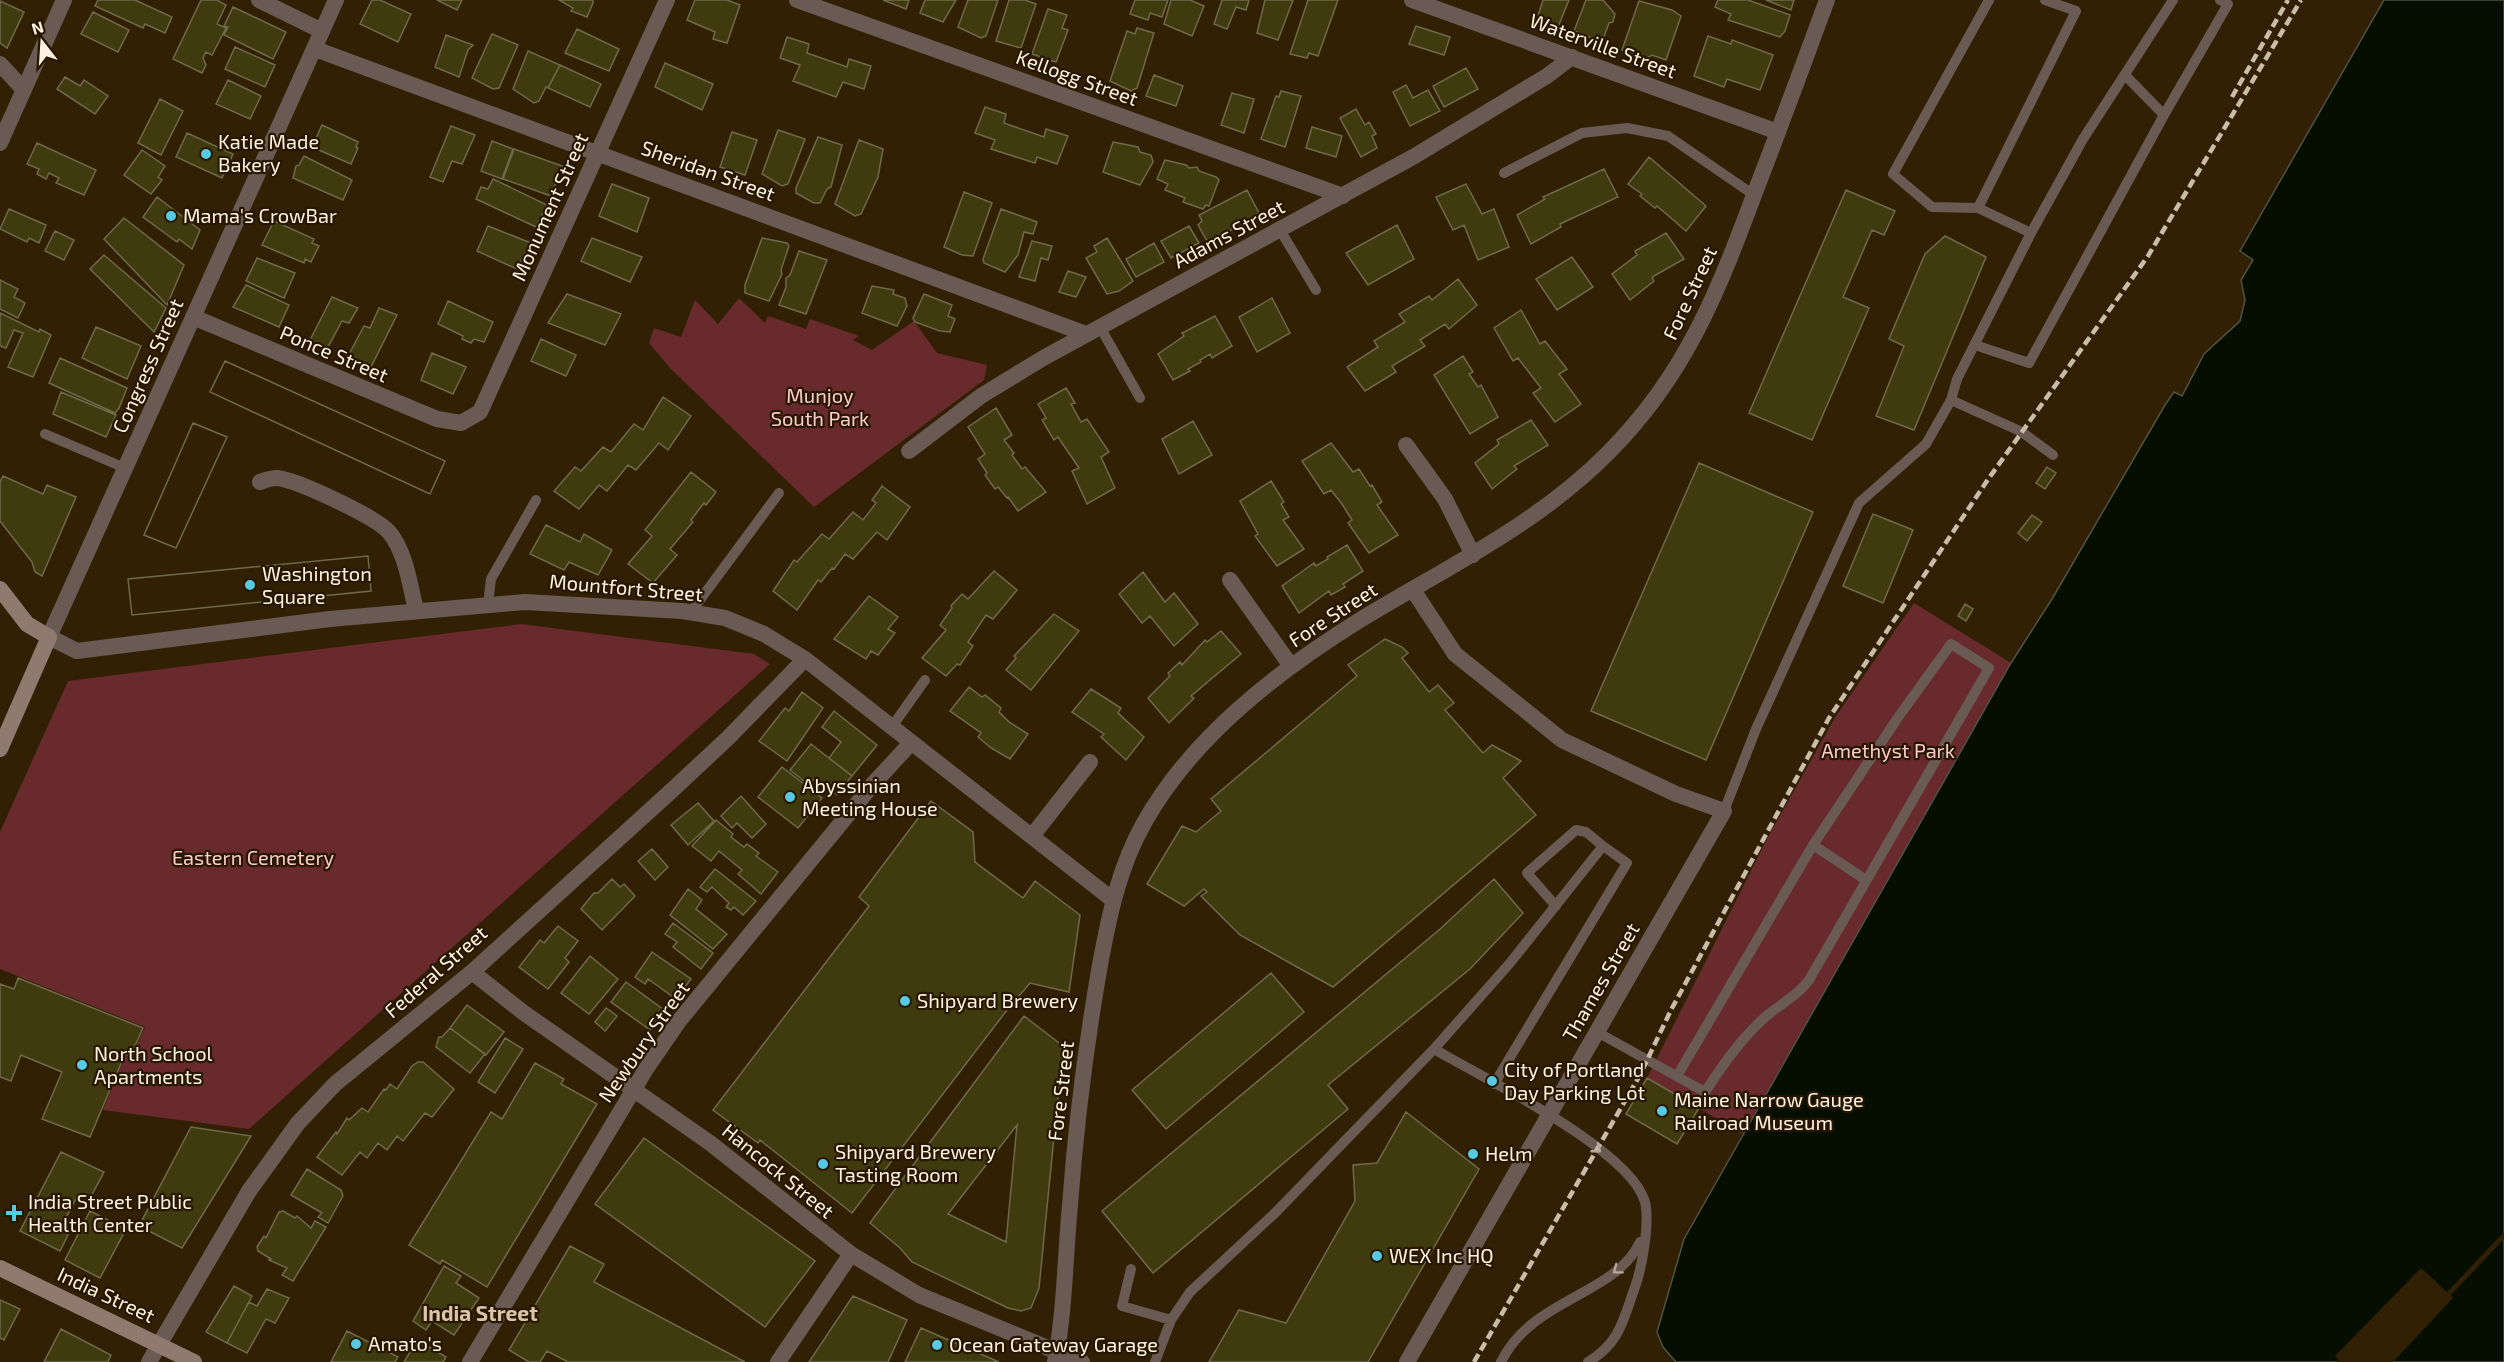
<svg xmlns="http://www.w3.org/2000/svg" width="2504" height="1362" font-family="'Exo 2',sans-serif">
<rect width="100%" height="100%" fill="#322004"/>
<!-- green -->
<path fill="#682a2d" d="M739 298 765 323 768 316 806 329 810 319 859 336 853 340 872 350 914 321 937 353 987 365 984 380 814 507 671 369 649 343 654 328 681 337 695 300 718 324Z
M1914 603 2011 663 1743 1134 1647 1078 1768 837 1836 716Z
M521 624 754 654 770 664 249 1129 103 1110 125 1056 131 1058 145 1027 0 969V832L68 681Z"/>
<!-- water -->
<path fill="#050e00" stroke="#505344" stroke-width="1.5" d="M2384 0H2504V1362H1676L1663 1347 1657 1332 1684 1239 2011 663 2052 599 2165 405 2174 392 2182 396 2204 354 2240 321 2245 300 2241 280 2253 260 2240 251Z"/>
<!-- pier -->
<path fill="#322004" d="M2504 1232V1239L2451 1295 2453 1298 2393 1362H2337L2339 1360 2335 1356 2421 1268 2447 1292Z"/>
<!-- building -->
<path fill="#403b0f" stroke="#6e6a49" stroke-width="1.5" fill-rule="evenodd" d="M98 0H135L172 17 165 33 145 24 143 28 95 6Z
M201 0H217L226 5 217 24 226 28 212 55 206 52 203 58 206 65 202 73 173 59Z
M372 0H380L411 14 398 42 360 24Z
M437 0H462L457 10Z
M559 0H593V3L587 17 571 11 573 8Z
M695 0H727L740 5 727 43 713 39 715 32 687 20Z
M883 0H909L906 9Z
M925 0H956L943 22 920 13Z
M968 0H998L986 36 981 38 958 27Z
M1009 0H1025L1036 4 1021 48 996 41Z
M1135 0H1168L1162 17 1150 13 1148 20 1130 14Z
M1171 0H1190L1204 6 1192 36 1164 24Z
M1222 0H1249L1246 10 1236 7 1227 29 1214 24Z
M1265 0H1293L1278 40 1257 33Z
M1308 0H1338L1318 56 1309 53 1307 58 1290 54Z
M1543 0H1569L1558 27 1537 19Z
M1586 0H1603L1615 14 1613 22 1609 23 1602 42 1574 31Z
M1718 0H1748L1790 15 1785 31 1780 37 1728 20 1731 14 1715 7Z
M1766 0H1794L1791 10Z
M0 1 24 12 7 48 0 43Z
M1639 1 1672 10 1681 16 1666 60 1652 55 1647 58 1622 50Z
M233 7 286 32 273 59 224 35 228 27 224 26Z
M1048 9 1067 15 1062 28 1068 30 1056 62 1032 54Z
M93 12 129 30 118 52 81 34Z
M1416 26 1450 37 1444 55 1409 44Z
M1137 28 1154 33 1137 88 1131 91 1110 81 1127 31 1135 34Z
M577 29 619 49 609 71 565 53Z
M492 34 518 45 499 88 493 89 472 78Z
M446 35 473 45 468 50 459 77 435 67Z
M1708 36 1731 44 1732 40 1773 55 1760 90 1727 79 1724 87 1694 76Z
M787 37 809 44 807 53 847 67 849 59 871 66 864 89 843 82 836 97 793 81 800 65 780 58Z
M235 47 275 65 265 87 225 69Z
M528 51 560 65 548 88 546 87 539 101 534 103 513 89Z
M665 63 713 84 702 110 655 87Z
M560 65 601 84 590 107 548 88Z
M1466 68 1478 89 1444 107 1433 86Z
M1154 75 1183 86 1176 106 1146 96Z
M65 77 80 86 84 80 108 96 95 114 57 89Z
M228 80 261 96 250 119 216 104Z
M1406 85 1413 98 1428 90 1440 111 1410 126 1393 92Z
M1281 91 1301 96 1285 147 1261 139 1276 96 1279 97Z
M1232 93 1254 99 1244 133 1221 125Z
M160 99 183 111 161 155 138 143Z
M985 107 1006 114 1004 123 1044 137 1046 129 1068 136 1057 164 1037 157 1035 163 991 149 995 140 975 133Z
M1356 109 1365 125 1369 122 1376 134 1372 136 1377 148 1361 157 1340 118Z
M322 125 358 142 356 147 358 148 351 164 312 147Z
M451 126 475 135 462 164 452 161 443 182 430 177Z
M1312 127 1342 136 1336 157 1306 148Z
M778 130 805 139 788 184 782 186 762 174Z
M732 132 757 140 745 175 720 167Z
M187 133 233 154 222 178 176 157Z
M818 137 842 145 831 187 827 189 820 203H814L796 193V188Z
M859 140 883 149 878 177 861 214 855 216 835 204Z
M492 141 513 149 502 179 481 171Z
M1113 142 1138 147 1140 152 1151 155 1153 162 1140 185 1103 172Z
M37 143 96 170 84 195 56 183 59 178 49 173 46 179 37 174 39 169 27 164Z
M514 149 562 166 551 196 503 179Z
M142 150 165 166 158 177 162 180 151 194 124 175Z
M304 156 352 180 343 200 293 178 296 166 299 165Z
M1649 157 1706 206 1686 231 1657 206 1655 208 1640 196 1642 194 1628 184Z
M1165 160 1186 165 1189 168 1197 167 1199 171 1216 177 1219 180 1209 206 1206 205 1203 209 1183 202 1185 198 1165 190 1168 184 1157 179Z
M1604 169 1618 197 1560 224 1561 227 1531 244 1517 215 1545 199 1543 197Z
M493 179 547 205 536 227 476 199 481 187 488 189Z
M612 184 649 198 637 232 599 216Z
M1466 184 1482 214 1494 209 1509 247 1478 260 1464 225 1453 230 1436 197Z
M1247 190 1259 213 1245 221V224L1207 241 1198 225 1202 221 1199 215Z
M1846 190 1895 211 1884 235 1872 230 1843 297 1869 308 1812 440 1749 413Z
M964 192 992 203 973 256 962 255 944 247Z
M157 197 200 230 192 249 179 239 177 242 143 217Z
M9 209 46 225 39 243 29 238 27 242 0 229Z
M1001 209 1037 222 1033 234 1024 232 1018 255 1005 272 984 263 983 259Z
M124 218 184 265 167 305 104 239Z
M274 221 314 239 312 243 319 246 311 262 305 259 304 263 262 245Z
M1397 225 1414 259 1368 285 1346 253Z
M488 226 531 243 517 269 477 251Z
M1189 226 1199 243 1171 258 1161 241Z
M55 231 74 240 64 260 45 251Z
M1666 233 1684 259 1652 277 1654 281 1630 300 1612 274 1637 255 1635 251Z
M1945 236 1986 257 1914 430 1876 416 1904 346 1889 339 1925 254Z
M592 238 642 257 630 282 581 261Z
M762 238 787 243 789 246 781 270 782 274 769 301 745 293V285Z
M1107 238 1133 281 1119 291 1107 294 1086 258 1097 252 1094 246Z
M1032 241 1052 246 1048 260 1041 258 1035 281 1019 277Z
M1154 243 1164 262 1136 277 1126 259Z
M799 251 827 260 806 314 779 305 786 287V278L790 275Z
M104 255 166 308 154 332 90 269Z
M1572 257 1593 287 1557 310 1536 279Z
M257 258 295 273 284 298 246 281Z
M1068 271 1086 277 1076 297 1059 292Z
M1458 279 1477 305 1449 329 1445 324 1420 340 1425 346 1392 366 1396 372 1365 391 1347 367 1378 347 1374 341 1405 322 1399 314 1429 296 1432 300Z
M0 280 18 289 14 297 25 303 18 318 0 309Z
M246 285 289 305 279 327 233 307Z
M872 286 894 290 893 294 905 298 907 306 897 326 862 313Z
M567 294 621 314 605 345 548 323Z
M924 294 952 305 948 316 955 319 950 332 940 331 915 322 913 318Z
M332 297 358 308 349 323 342 321 327 349 309 342Z
M1272 298 1290 333 1257 352 1239 317Z
M448 301 493 322 484 342 474 339 471 343 462 339 463 336 438 324Z
M379 308 397 315 370 369 346 360 364 326 370 328Z
M1521 310 1540 344 1545 341 1567 369 1559 374 1581 404 1555 422 1533 393 1541 388 1518 358 1513 361 1494 328Z
M0 313 39 332 40 329 51 335 33 377 8 367 23 333 14 330 6 348 0 346Z
M1215 316 1232 346 1212 358 1210 354 1200 360 1201 362 1188 369 1190 371 1173 380 1158 354 1184 336 1182 333Z
M96 327 141 346 127 379 82 358Z
M541 339 576 355 566 376 531 361Z
M432 353 466 367 453 394 421 380Z
M1463 356 1473 372 1469 374 1478 387 1481 385 1498 417 1470 434 1434 375Z
M60 358 127 388 119 408 115 413 49 383Z
M225 361 445 461 430 494 210 392Z
M225 361 445 461 430 494 210 392Z
M1066 388 1075 403 1071 404 1081 422 1087 419 1109 452 1101 457 1115 488 1087 504 1072 471 1079 468 1058 437 1054 440 1042 420 1046 418 1038 404Z
M61 392 116 415 106 437 53 414Z
M663 397 691 416 668 450 659 443 636 470 628 465 607 491 599 485 579 509 554 491 575 467 581 471 603 447 611 452 634 424 643 430Z
M996 408 1012 435 1004 440 1014 453 1012 455 1022 469 1025 467 1046 492 1018 511 1008 497 1007 498 998 487 995 489 985 475 987 473 978 459 985 454 968 427Z
M1531 420 1548 445 1514 466 1517 469 1492 489 1475 463 1499 444 1497 440Z
M1193 421 1212 455 1179 474 1162 439Z
M193 423 227 437 176 548 144 535Z
M193 423 227 437 176 548 144 535Z
M1331 443 1353 472 1359 469 1370 486 1372 485 1382 502 1377 505 1398 535 1369 553 1348 523 1352 520 1342 504 1331 490 1324 494 1302 461Z
M1699 463 1813 512 1706 760 1591 711Z
M2047 467 2056 473 2045 489 2036 483Z
M691 472 716 492 706 505 704 503 691 520 693 522 670 549 677 555 653 583 628 564 652 536 645 530Z
M3 476 43 494 47 485 76 497 42 576 35 572 32 562 0 521V482Z
M1271 481 1284 502 1281 504 1289 517 1283 520 1304 549 1277 566 1255 536 1258 534 1240 501Z
M882 486 910 507 887 540 877 532 853 559 845 554 834 569 832 568 821 582 818 580 797 610 773 591 794 560 797 562 822 534 829 539 853 512 863 520 876 503 872 500Z
M1873 514 1913 530 1883 603 1843 586Z
M2032 515 2042 522 2027 541 2018 533Z
M546 525 580 542 584 534 612 550 598 575 569 562 564 570 530 554Z
M1347 545 1363 571 1343 584 1345 587 1331 595 1329 591 1299 613 1282 586 1314 563 1316 566 1328 559 1327 557Z
M368 556 371 591 132 615 128 579Z
M368 556 371 591 132 615 128 579Z
M994 571 1017 590 993 619 986 615 968 642 973 646 960 665 957 664 946 676 922 658 946 630 940 625 952 608 951 606 962 594 968 599Z
M1143 572 1165 602 1174 593 1198 624 1174 646 1150 616 1142 623 1119 594Z
M869 596 898 617 888 629 895 633 878 655 871 651 866 659 834 639Z
M1965 604 1973 609 1966 621 1958 616Z
M1054 614 1079 631 1031 690 1006 670 1016 658 1014 656Z
M1221 631 1241 654 1191 696 1194 698 1169 723 1148 698 1170 676 1168 673 1180 662 1182 665 1205 640 1207 642Z
M1385 639 1402 647 1408 653 1402 658 1429 692 1438 685 1454 703 1445 710 1483 753 1492 745 1521 761 1503 778 1536 815 1333 987 1240 935 1201 896 1207 892 1204 889 1184 906 1147 884 1182 826 1196 832 1221 811 1211 799 1357 676 1348 665Z
M969 687 982 697 985 695 1001 708 999 712 1009 722 1028 734 1010 759 991 748 978 737 981 733 950 711Z
M1091 689 1121 708 1118 713 1144 737 1126 760 1101 737 1104 734 1072 712Z
M802 692 823 708 787 761 759 741 785 708 789 711Z
M834 711 877 745 852 776 829 758 841 742 822 727Z
M811 744 852 776 837 795 815 778 809 785 790 770Z
M782 767 822 798 798 828 758 797Z
M741 796 766 824 752 838 737 823 732 828 721 816Z
M931 801 973 832 975 862 1023 898 1035 881 1080 915 1069 992 1030 983 1007 1010 852 1213 760 1140 758 1143 713 1110 869 906 859 897Z
M698 803 714 821 688 845 671 825Z
M716 820 733 834 731 837 744 847 747 844 759 853 756 856 778 872 761 894 738 874 742 870 719 851 711 861 692 846Z
M652 849 668 867 655 880 638 861Z
M715 869 756 901 743 915 734 907 731 910 726 907 729 903 712 887 707 892 700 887Z
M612 879 620 887 624 884 635 896 602 930 581 909 594 893H598Z
M1494 879 1523 913 1470 969 1328 1085 1348 1109 1153 1273 1102 1211 1439 930Z
M688 889 702 900 696 909 727 934 713 949 670 915Z
M673 923 713 953 701 969 673 947 677 942 665 934Z
M558 926 578 941 565 958 569 962 548 989 519 967 540 940 544 943Z
M652 952 691 979 676 999 648 979 645 984 635 977Z
M590 956 618 979 589 1014 561 993Z
M1271 973 1304 1012 1166 1129 1132 1090Z
M18 978 143 1028 130 1057 125 1054 90 1137 42 1119 62 1072 21 1055 11 1081 0 1077V984L14 989Z
M626 982 664 1010 650 1030 611 1002Z
M467 1005 504 1032 486 1055 450 1028Z
M606 1008 617 1016 605 1031 595 1022Z
M1024 1016 1063 1046 1039 1288 1031 1308 1021 1311 1008 1308 912 1262 900 1248 870 1223ZM1017 1125 1006 1242 948 1214Z
M450 1028 485 1054 470 1073 436 1047 439 1037H442Z
M505 1038 523 1049 495 1093 478 1082Z
M418 1062H423L454 1089 432 1117 425 1113 403 1141 397 1136 387 1150 378 1143 367 1158 360 1152 342 1175 317 1157 336 1132 337 1134 347 1118 349 1120 362 1108 368 1112 384 1089 386 1090 390 1084 397 1089 412 1066Z
M535 1063 564 1079 561 1084 597 1104 487 1287 442 1260 440 1264 409 1245 491 1112 502 1119Z
M1647 1078 1699 1108 1677 1144 1626 1114Z
M1406 1112 1479 1169 1368 1362H1209L1239 1310 1286 1323 1355 1201 1353 1165 1377 1163Z
M191 1127 251 1136 182 1248 139 1226Z
M644 1138 815 1261 765 1327 595 1204Z
M61 1152 104 1172 89 1200 78 1195 60 1229 68 1235 60 1251 20 1231Z
M307 1169 341 1190 343 1196 328 1223 318 1217 322 1213 291 1195Z
M90 1211 126 1229 100 1278 65 1260Z
M283 1211 295 1218 297 1216 311 1228 315 1221 326 1227 293 1281 282 1275 287 1268 269 1260 271 1259 258 1251 257 1247 264 1236 266 1238 279 1212Z
M570 1246 604 1264 594 1282 745 1362H568L547 1351 540 1362H529L509 1350Z
M444 1266 461 1276 456 1283 479 1298 454 1335 432 1321 426 1330 413 1321Z
M234 1286 252 1296 227 1343 206 1332Z
M267 1289 289 1298 275 1323 266 1319 247 1353 227 1343 249 1302 257 1306Z
M853 1296 907 1320 888 1362H809Z
M0 1300 20 1309 4 1340 0 1338Z
M921 1328 999 1362H905Z
M61 1329 111 1355 108 1362H44Z
M347 1331 398 1357 395 1362H331Z
M417 1340 446 1357 443 1362H404Z"/>
<g fill="none" stroke-linecap="round" stroke-linejoin="round">
<!-- service -->
<path stroke="#695a53" stroke-width="10" d="M1989 0 1893 174 1932 207 1978 208 2031 233
M2125 75 2164 115
M1504 173 1582 133 1627 128 1668 136 1754 195
M1978 208 2076 11 2045 0
M1280 230 1316 290
M1100 327 1140 398
M1975 345 2029 363 2164 115 2228 4 2220 0
M1951 400 1957 379 2031 233 2083 139 2173 0
M45 434 125 468
M488 604 491 579 536 500
M691 612 779 493
M891 728 925 680
M1724 811 1756 729 1859 503 1926 444 1951 400 2022 432 2053 455
M1813 845 1866 880
M1556 906 1527 873 1576 830 1586 832 1603 846
M1597 1032 1705 1092C1722 1066 1740 1040 1763 1019 1778 1005 1797 997 1809 980L1989 668 1951 644 1899 716 1813 845 1677 1076
M1434 1049C1483 1078 1630 1149 1645 1202 1650 1222 1642 1268 1635 1287 1623 1320 1620 1343 1588 1362
M1131 1269 1122 1306 1171 1320
M1155 1362 1171 1320 1190 1292 1276 1212 1434 1049 1510 963 1603 846 1627 863 1494 1084
M1501 1362C1533 1297 1615 1296 1640 1242"/>
<!-- minor -->
<path stroke="#695a53" stroke-width="16" d="M259 0 322 31
M797 0 1343 196
M1412 0 1778 132
M315 49 1086 334
M0 64 24 90
M0 143 64 0
M193 317 437 419 461 423 480 412 667 0
M1406 445 1445 499 1473 555
M909 451 981 396 1045 357 1413 157 1547 76 1572 57
M260 482C265 480 272 478 278 478 299 481 376 517 389 532 406 552 410 586 416 610
M1230 580 1291 666
M49 637 77 651 330 619 525 602 682 611 725 618 764 634 805 659 1113 900
M1032 836 1090 762
M472 972 524 1013 710 1143 851 1254 919 1295 1082 1362
M149 1362 249 1191 298 1123 335 1084 472 972 669 793 728 738 805 659
M470 1362 646 1069 679 1021 873 784 910 744
M778 1362 851 1254
M1407 1362 1724 811 1676 794 1562 740 1455 654 1413 590"/>
<!-- tertiary -->
<path stroke="#695a53" stroke-width="16" d="M49 637 336 0
M1055 1362C1065 1310 1065 1257 1070 1205 1076 1124 1086 1044 1100 965 1109 916 1119 867 1144 823 1192 737 1278 671 1360 620 1445 568 1537 525 1608 453 1687 374 1719 289 1757 187 1781 125 1804 62 1827 0"/>
<!-- secondary -->
<path stroke="#90796e" stroke-width="16" d="M0 589 27 624 49 637 0 749
M0 1268 194 1362"/>
<!-- rail -->
<path stroke="#c9bca9" stroke-width="4.5" stroke-dasharray="9 4.5" stroke-linecap="butt" d="M2232 97 2288 0
M1474 1362 1640 1075 1671 1010 1829 718 1989 478 2148 256 2301 0"/>
</g>
<!-- one-way arrows -->
<defs><path id="oneway-chevron" d="M-2-3.5L2.5 0L-2 3.5" fill="none" stroke-width="1.6" stroke-linecap="round" stroke-linejoin="round" transform="scale(1.5)"/></defs>
<g stroke="#b4a69b">
<use href="#oneway-chevron" transform="translate(1597 1149) rotate(38)"/>
<use href="#oneway-chevron" transform="translate(1617 1270) rotate(143)"/>
</g>
<!-- markers -->
<g fill="#58c9e3" stroke="#281700" stroke-width="2">
<circle cx="206" cy="154" r="6"/>
<circle cx="171" cy="216" r="6"/>
<circle cx="250" cy="585" r="6"/>
<circle cx="790" cy="797" r="6"/>
<circle cx="905" cy="1001" r="6"/>
<circle cx="82" cy="1065" r="6"/>
<circle cx="1492" cy="1081" r="6"/>
<circle cx="1662" cy="1111" r="6"/>
<circle cx="1473" cy="1154" r="6"/>
<circle cx="823" cy="1164" r="6"/>
<path d="M11 1204h6v6h6v6h-6v6h-6v-6h-6v-6h6z"/>
<circle cx="1377" cy="1256" r="6"/>
<circle cx="356" cy="1344" r="6"/>
<circle cx="937" cy="1345" r="6"/>
</g>
<g text-anchor="middle" stroke-width="4.5" stroke-linejoin="round" paint-order="stroke">
<!-- street labels -->
<g font-size="20" fill="#fef3e3" stroke="#281700">
<text transform="translate(1603 46) rotate(20)" y="7">Waterville Street</text>
<text transform="translate(1077 78) rotate(20)" y="7">Kellogg Street</text>
<text transform="translate(708 171) rotate(20)" y="7">Sheridan Street</text>
<text transform="translate(550 207) rotate(-66)" y="7">Monument Street</text>
<text transform="translate(1229 234) rotate(-28)" y="7">Adams Street</text>
<text transform="translate(1690 293) rotate(-65)" y="7">Fore Street</text>
<text transform="translate(334 354) rotate(23)" y="7">Ponce Street</text>
<text transform="translate(148 366) rotate(-66)" y="7">Congress Street</text>
<text transform="translate(626 588) rotate(5)" y="7">Mountfort Street</text>
<text transform="translate(1333 615) rotate(-33)" y="7">Fore Street</text>
<text transform="translate(436 972) rotate(-41)" y="7">Federal Street</text>
<text transform="translate(1601 982) rotate(-60)" y="7">Thames Street</text>
<text transform="translate(644 1042) rotate(-55)" y="7">Newbury Street</text>
<text transform="translate(1061 1091) rotate(-83)" y="7">Fore Street</text>
<text transform="translate(778 1171) rotate(39)" y="7">Hancock Street</text>
<text transform="translate(106 1295) rotate(25)" y="7">India Street</text>
</g>
<!-- poi labels -->
<g font-size="20" fill="#fef3e3" stroke="#281700" text-anchor="start">
<text x="218" y="149">Katie Made<tspan x="218" dy="23">Bakery</tspan></text>
<text x="183" y="223">Mama's CrowBar</text>
<text x="262" y="581">Washington<tspan x="262" dy="23">Square</tspan></text>
<text x="802" y="793">Abyssinian<tspan x="802" dy="23">Meeting House</tspan></text>
<text x="917" y="1008">Shipyard Brewery</text>
<text x="94" y="1061">North School<tspan x="94" dy="23">Apartments</tspan></text>
<text x="1504" y="1077">City of Portland<tspan x="1504" dy="23">Day Parking Lot</tspan></text>
<text x="1674" y="1107">Maine Narrow Gauge<tspan x="1674" dy="23">Railroad Museum</tspan></text>
<text x="835" y="1159">Shipyard Brewery<tspan x="835" dy="23">Tasting Room</tspan></text>
<text x="1485" y="1161">Helm</text>
<text x="28" y="1209">India Street Public<tspan x="28" dy="23">Health Center</tspan></text>
<text x="1389" y="1263">WEX Inc HQ</text>
<text x="368" y="1351">Amato's</text>
<text x="949" y="1352">Ocean Gateway Garage</text>
</g>
<!-- park labels -->
<g font-size="20" fill="#facbca" stroke="#281700">
<text x="820" y="403">Munjoy<tspan x="820" dy="23">South Park</tspan></text>
<text x="1888" y="758">Amethyst Park</text>
<text x="253" y="865">Eastern Cemetery</text>
</g>
<!-- neighbourhood labels -->
<g font-size="21" font-weight="bold" fill="#dcc5a6" stroke="#281700">
<text x="480" y="1321">India Street</text>
</g>
</g>
<!-- north arrow -->
<g transform="translate(42 42) rotate(343)" stroke="#281700" stroke-width="4.5" paint-order="stroke">
<path d="M0-4.5L10 22L0 15L-10 22Z" fill="#fef3e3"/>
<text y="-9" font-size="16" font-weight="bold" text-anchor="middle" fill="#fef3e3">N</text>
</g>
</svg>
